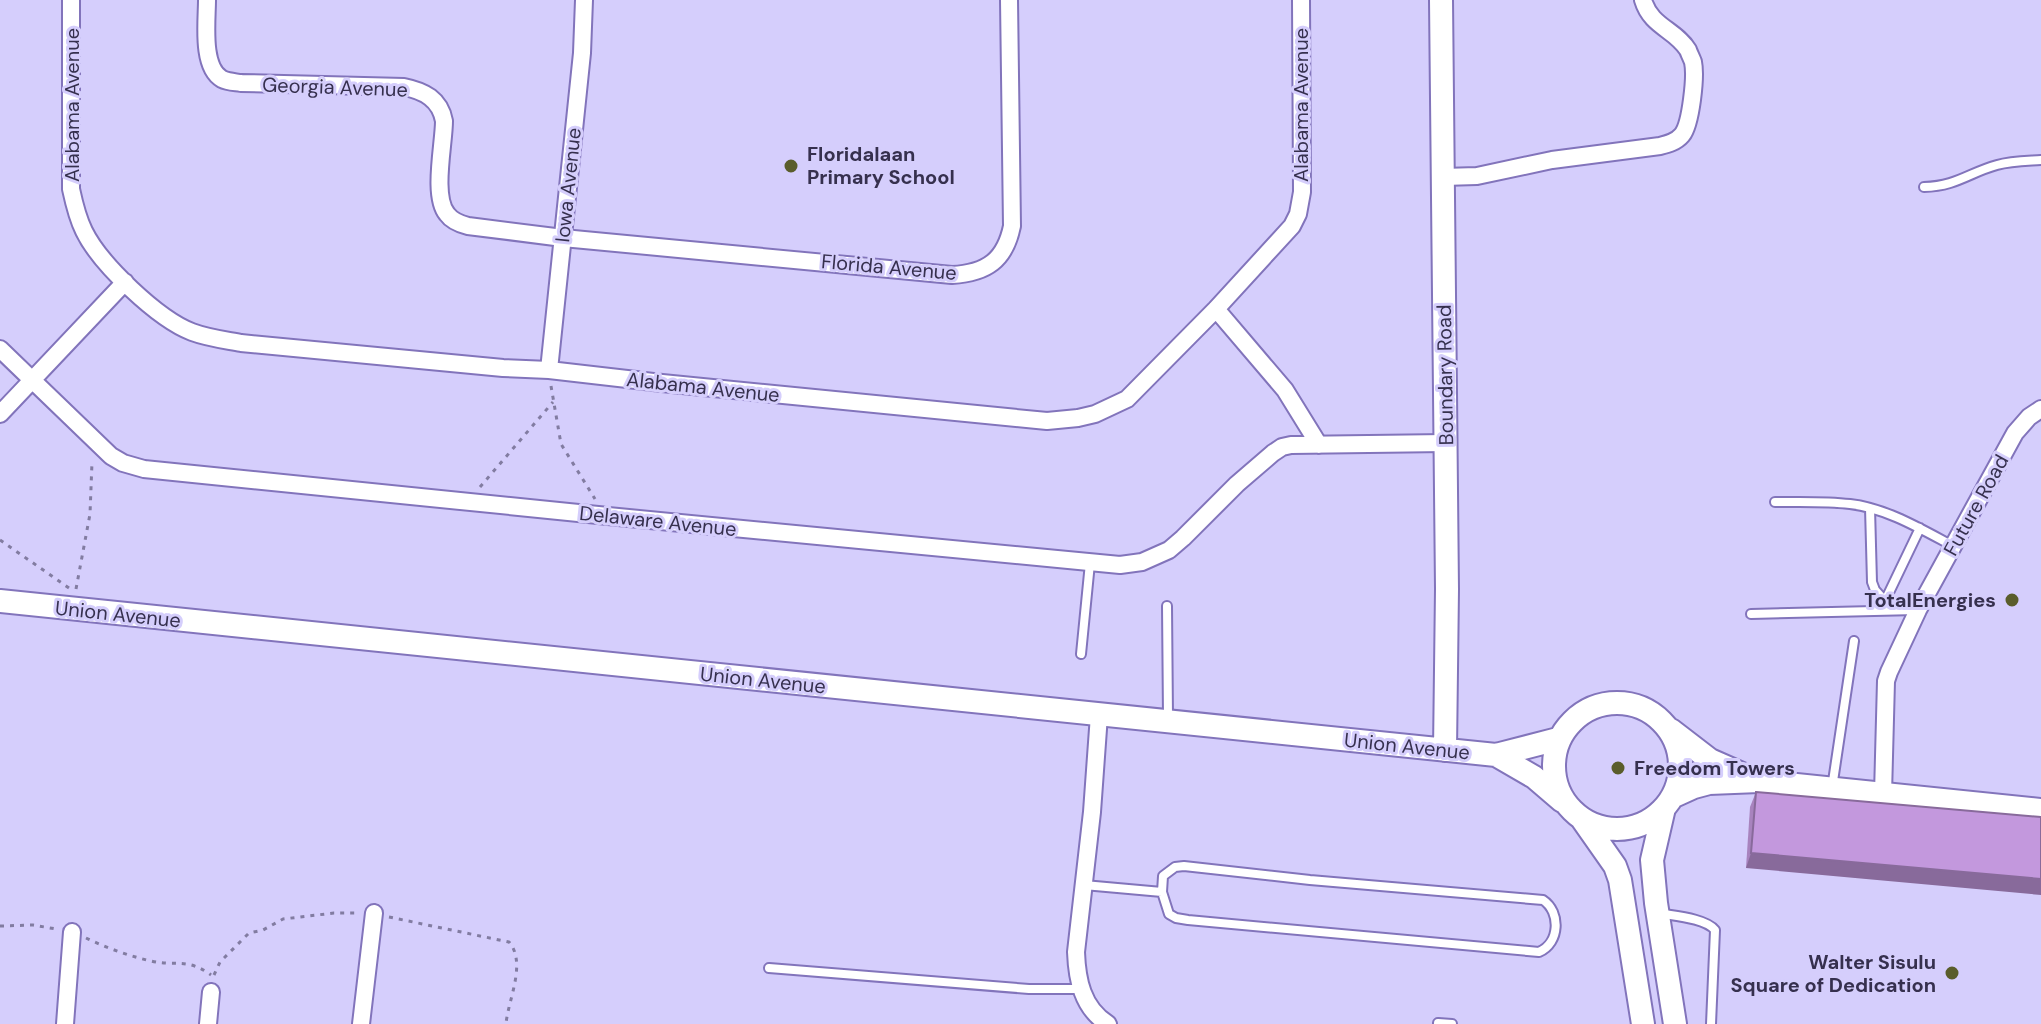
<svg xmlns="http://www.w3.org/2000/svg" width="2041" height="1024" font-family="'DM Sans',sans-serif">
<rect width="100%" height="100%" fill="#d5cefc"/>
<g fill="none" stroke-linecap="round" stroke-linejoin="round">
<defs>
<path id="lane" d="M1924 187C1957 186 1968 173 1997 165 2011 161 2026 161 2041 160
M1775 502C1800 502 1825 501 1850 504 1886 508 1921 529 1953 546
M1870 508 1872 582 1875 590 1885 601
M1884 603 1920 528
M1167 606 1168 717
M1751 614 1917 610
M1081 654 1090 563
M1832 788 1854 641
M1084 885 1162 892 1163 876 1175 867 1184 866 1310 880 1543 900C1561 912 1560 943 1539 952L1188 920 1176 918 1169 914 1162 892
M1658 913C1674 916 1705 918 1715 930L1711 1024
M769 968 1029 989H1081
M1438 1023 1452 1024"/>
<path id="street" d="M71 0V189C74 203 77 217 84 231 100 264 158 319 192 332 208 338 225 340 241 343L503 368 549 370 662 383 1047 421 1078 418 1095 414 1127 399 1216 309 1292 226 1298 214 1302 192 1301 0
M207 0C207 21 201 67 222 79 228 82 235 82 241 83L404 87C424 91 440 99 444 121 444 144 432 196 447 214 452 221 460 224 468 226L563 238 952 275C987 273 1005 260 1012 226L1009 0
M1443 177 1477 176 1552 160 1660 146C1668 144 1676 142 1682 135 1691 124 1696 76 1693 62 1692 59 1689 53 1688 50 1675 29 1651 27 1643 0
M1216 309 1285 390 1319 445
M0 349 111 456 123 463 144 469 608 516 1120 565 1142 562 1169 550 1183 538 1237 484 1273 453 1282 447 1291 445 1446 443
M549 370 582 53 584 0
M0 414 125 282
M1099 715 1092 812 1076 952C1077 979 1082 1008 1108 1024
M1883 794 1886 681 1889 672 1918 610 2015 433 2029 417 2041 409
M65 1024 72 932
M208 1024 211 992
M361 1024 374 913"/>
<path id="secondary" d="M1441 0 1447 589 1445 750
M0 601 1496 755 1558 739
M1554 766a63 63 0 1 1 126 0a63 63 0 1 1-126 0Z
M1671 730 1710 760 1751 778
M1496 755 1534 777 1562 801
M1672 797 1694 787 1709 783 1759 781 2041 810
M1664 808 1652 860 1656 903 1675 1024
M1582 819 1615 866 1620 880 1643 1024"/>
</defs>
<!-- lane casing -->
<use href="#lane" stroke="#8274bb" stroke-width="12"/>
<!-- street casing -->
<use href="#street" stroke="#8274bb" stroke-width="20"/>
<!-- secondary casing -->
<use href="#secondary" stroke="#8274bb" stroke-width="26"/>
<!-- path -->
<path stroke="#827ca1" stroke-width="3" stroke-dasharray="4 6" stroke-linecap="butt" d="M551 386 561 444 595 499
M480 487 553 402
M0 540 69 588
M76 589 90 514 92 462
M389 917 509 942C527 963 508 1000 506 1024
M0 926 33 925 56 929
M86 938C107 948 129 956 151 961 177 967 186 957 211 975
M214 975 220 962 249 933 263 930 283 919 334 913H358"/>
<!-- lane -->
<use href="#lane" stroke="#fff" stroke-width="8"/>
<!-- street -->
<use href="#street" stroke="#fff" stroke-width="16"/>
<!-- secondary -->
<use href="#secondary" stroke="#fff" stroke-width="22"/>
</g>
<!-- wall -->
<path fill="#a883be" d="M1756 792 2041 817 1746 868 1750 807Z"/>
<!-- shaded-wall -->
<path fill="#886a9b" d="M1751 853 2041 879V895L1746 868Z"/>
<!-- building -->
<path fill="#c398dd" stroke="#886a9b" stroke-width="2" d="M1756 792 2041 817V879L1751 853Z"/>
<!-- markers -->
<g fill="#5a5d2b" stroke="#d5cefc" stroke-width="3">
<circle cx="791" cy="166" r="8"/>
<circle cx="2012" cy="600" r="8"/>
<circle cx="1618" cy="768" r="8"/>
<circle cx="1952" cy="973" r="8"/>
</g>
<g text-anchor="middle" stroke-width="6" stroke-linejoin="round" paint-order="stroke">
<!-- street labels -->
<g font-size="20" fill="#36304e" stroke="#d5cefc">
<text transform="translate(335 87) rotate(2)" y="7">Georgia Avenue</text>
<text transform="translate(72 105) rotate(-90)" y="7">Alabama Avenue</text>
<text transform="translate(1301 105) rotate(-90)" y="7">Alabama Avenue</text>
<text transform="translate(568 185) rotate(-84)" y="7">Iowa Avenue</text>
<text transform="translate(889 267) rotate(5)" y="7">Florida Avenue</text>
<text transform="translate(1445 375) rotate(-91)" y="7">Boundary Road</text>
<text transform="translate(703 387) rotate(6)" y="7">Alabama Avenue</text>
<text transform="translate(1976 505) rotate(-61)" y="7">Future Road</text>
<text transform="translate(658 521) rotate(6)" y="7">Delaware Avenue</text>
<text transform="translate(118 614) rotate(6)" y="7">Union Avenue</text>
<text transform="translate(763 680) rotate(6)" y="7">Union Avenue</text>
<text transform="translate(1407 746) rotate(6)" y="7">Union Avenue</text>
</g>
<!-- poi labels -->
<g font-size="20" font-weight="bold" fill="#36304e" stroke="#d5cefc" text-anchor="start">
<text x="807" y="161">Floridalaan<tspan x="807" dy="23">Primary School</tspan></text>
<text x="1996" y="607" text-anchor="end">TotalEnergies</text>
<text x="1634" y="775">Freedom Towers</text>
<text x="1936" y="969" text-anchor="end">Walter Sisulu<tspan x="1936" dy="23">Square of Dedication</tspan></text>
</g>
</g>
</svg>
